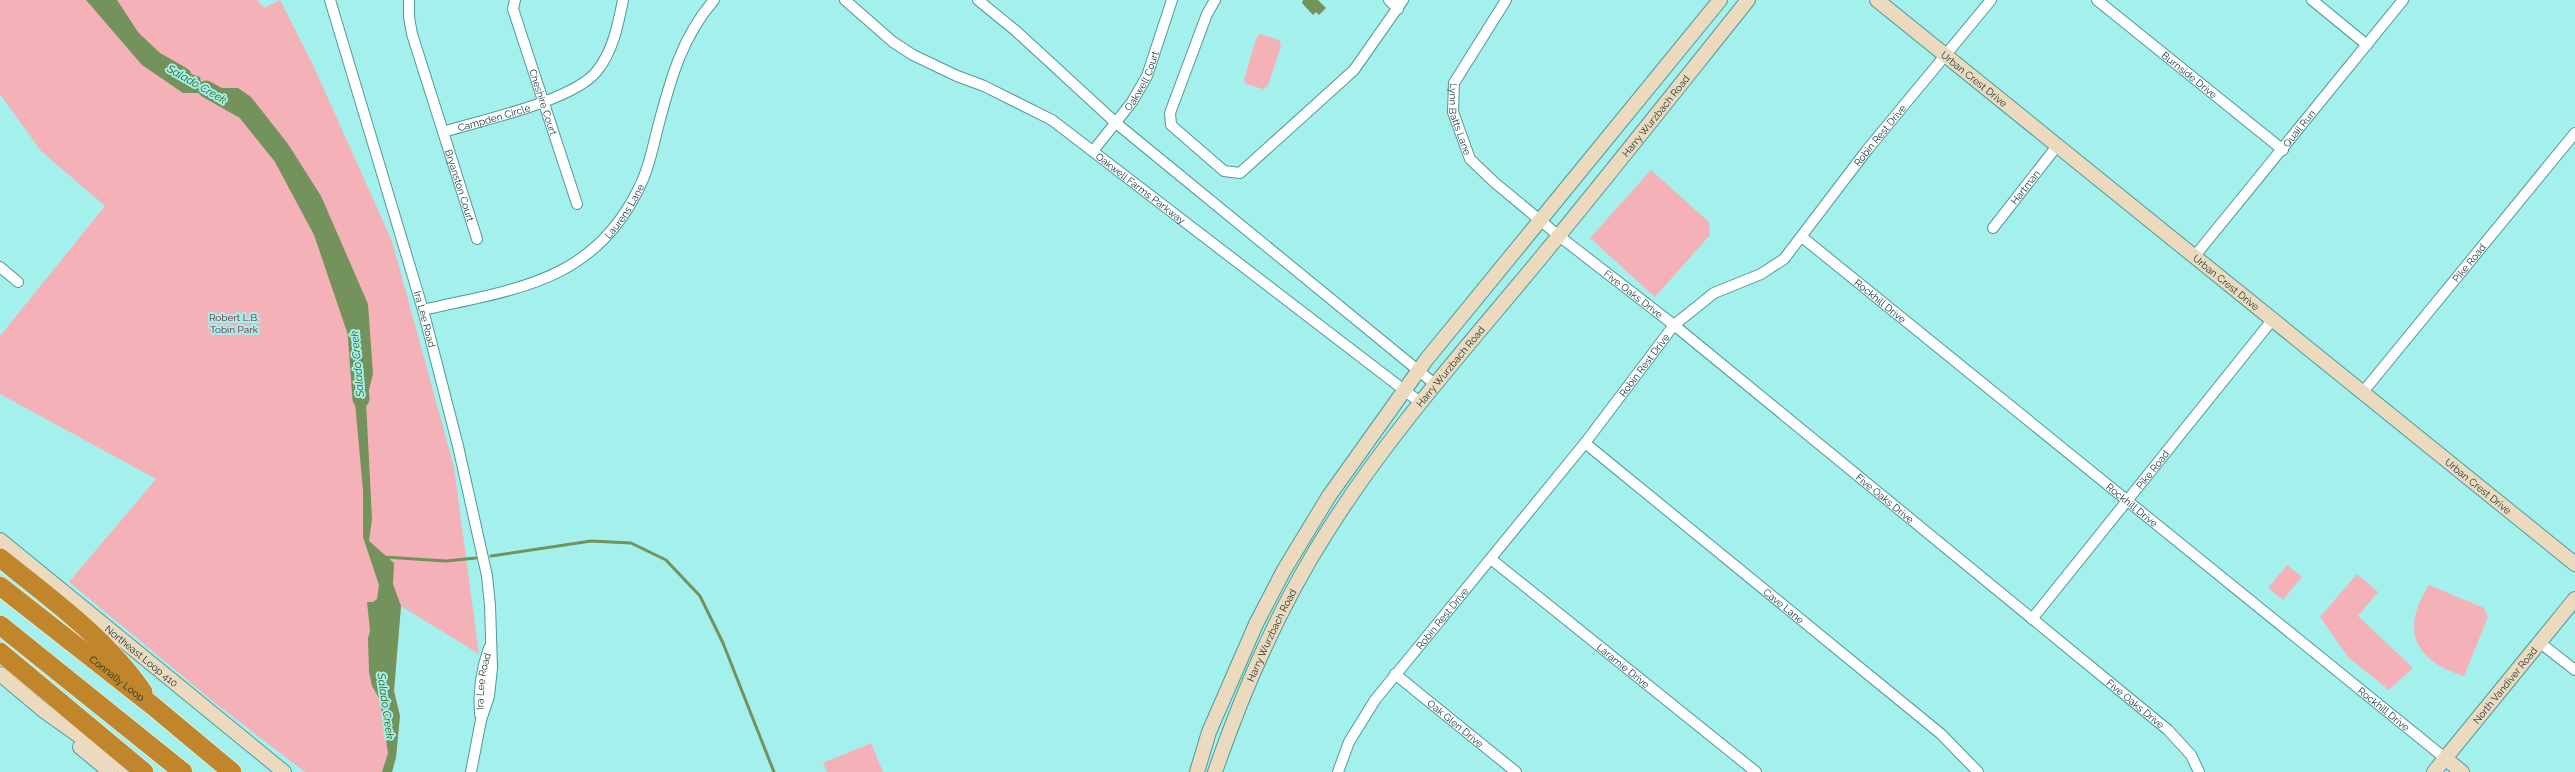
<svg xmlns="http://www.w3.org/2000/svg" width="2575" height="772" font-family="Raleway,sans-serif">
<rect width="100%" height="100%" fill="#a4f0ed"/>
<!-- green -->
<path fill="#f4b2b8" d="M0 0H257L264 8 280 0 313 65 392 241 454 467 479 654 401 606 394 691 400 716 396 757 392 772H305L215 703 69 582 156 479 0 394V336L105 206 41 151 0 94Z
M1260 34 1279 40 1281 46 1268 86 1263 89 1246 84 1244 80 1256 39Z
M1651 170 1709 222 1710 235 1655 297 1590 238Z
M2287 565 2302 577 2283 600 2268 588Z
M2357 574 2378 592 2358 616 2413 668 2389 690 2349 658 2320 617Z
M2429 585 2484 608 2488 617 2464 676C2414 660 2400 631 2429 585Z
M871 743 883 772H827L823 763Z"/>
<!-- water -->
<path fill="#73925c" d="M86 0H117L138 32 148 42H142L157 63 200 77 201 83 209 82 217 88H238L251 97 288 144 321 196 368 304 373 374 366 401 372 519 369 541 394 563 393 584 401 606 394 691 400 716 396 757 392 772H382L388 753 380 700 372 686 369 672 368 638 370 631 367 602H373L377 599 379 585 363 537V490L355 403 362 356V341L351 296 336 260 320 238 299 183 288 164 246 107 233 99 218 101 208 99 199 93H183L142 65Z
M1303 0H1318L1326 8 1319 15 1316 12 1313 15 1302 3Z"/>
<g fill="none" stroke-linecap="round" stroke-linejoin="round">
<!-- stream -->
<path stroke="#73925c" stroke-width="3" d="M491 556 591 541 631 543 666 560 700 596 723 643 774 772
M384 557 446 561 476 558"/>
<!-- river -->
<path stroke="#73925c" stroke-width="17" d="M138 44 155 60 183 76
M206 89 245 111 282 157 322 232 356 332 361 399"/>
<defs>
<g id="street">
<path id="s1" d="M330 0 423 310 458 446 487 576 490 605 492 668 489 696 481 720 471 772"/>
<path id="s2" d="M409 0V17L412 34 477 239"/>
<path id="s3" d="M515 0 513 9 577 204"/>
<path id="s4" d="M845 0 893 42 913 55 957 76 984 86 1052 120 1421 403"/>
<path d="M978 0 1016 31 1116 123 1436 385"/>
<path d="M1215 0 1207 14 1170 113 1171 125 1224 171 1240 173 1354 70 1403 0"/>
<path d="M1389 0 1398 9"/>
<path id="s5" d="M1506 0 1454 83 1453 112 1470 159 1494 182 1559 236 1674 325 2168 730 2191 755 2199 772"/>
<path id="s6" d="M2097 0 2283 150"/>
<path d="M2312 0 2367 45"/>
<path id="s7" d="M443 132C482 120 573 101 597 71 613 51 618 25 623 0"/>
<path id="s8" d="M1093 151 1132 102 1147 76 1172 0"/>
<path id="s9" d="M1993 228 2057 146"/>
<path id="s10" d="M1802 237 2446 759"/>
<path id="s11" d="M2194 257 2403 0"/>
<path d="M0 267 18 282"/>
<path id="s12" d="M423 310C514 289 592 283 638 190 649 169 653 146 659 123 671 78 682 37 714 0"/>
<path id="s13" d="M2363 392 2575 133"/>
<path id="s14" d="M1585 443 1941 734 1978 772"/>
<path id="s15" d="M1491 559 1756 772"/>
<path id="s16" d="M2032 619 2273 319"/>
<path d="M2539 642 2575 670"/>
<path id="s17" d="M1395 674 1516 772"/>
<path id="s18" d="M480 714C478 690 481 671 489 648"/>
<path id="s19" d="M1338 772 1349 742 1375 700 1585 443 1674 325 1714 293 1761 274 1784 259 1867 150 1991 0"/>
</g>
<g id="secondary">
<path id="s20" d="M1877 0 2575 564"/>
<path id="s21" d="M0 540 284 772"/>
<path d="M0 674 44 711 130 772"/>
<path d="M80 747 110 772"/>
<path d="M2446 759 2462 772"/>
<path d="M1197 772 1209 732 1256 624 1284 570 1329 496 1426 360 1720 0"/>
<path id="s22" d="M1215 772C1244 688 1279 607 1327 532 1389 433 1469 345 1543 255 1612 171 1680 85 1748 0"/>
<path id="s23" d="M2434 772 2575 599"/>
</g>
<g id="highway">
<path d="M0 558C49 597 108 640 143 692"/>
<path id="s24" d="M0 586 153 706 232 772"/>
<path d="M0 625 183 772"/>
<path d="M0 652 144 772"/>
</g>
</defs>
<!-- street casing -->
<use href="#street" stroke="#4f9a98" stroke-width="12"/>
<!-- secondary casing -->
<use href="#secondary" stroke="#4f9a98" stroke-width="16"/>
<!-- highway casing -->
<use href="#highway" stroke="#fff" stroke-width="20"/>
<!-- street -->
<use href="#street" stroke="#fff" stroke-width="10"/>
<!-- secondary -->
<use href="#secondary" stroke="#ecdabf" stroke-width="14"/>
<!-- highway -->
<use href="#highway" stroke="#c1852b" stroke-width="19"/>
</g>
<g text-anchor="middle" stroke-width="4" stroke-linejoin="round" paint-order="stroke">
<!-- street labels -->
<g font-size="10" fill="#133332" stroke="#a4f0ed">
<text dy="4" stroke="none"><textPath href="#s6" startOffset="119">Burnside Drive</textPath></text>
<text dy="4" stroke="none"><textPath href="#s20" startOffset="125">Urban Crest Drive</textPath></text>
<text dy="4" stroke="none"><textPath href="#s8" startOffset="86">Oakwell Court</textPath></text>
<text dy="4" stroke="none"><textPath href="#s3" startOffset="107">Cheshire Court</textPath></text>
<text dy="4" stroke="none"><textPath href="#s22" startOffset="796">Harry Wurzbach Road</textPath></text>
<text dy="4" stroke="none"><textPath href="#s7" startOffset="53">Campden Circle</textPath></text>
<text dy="4" stroke="none"><textPath href="#s5" startOffset="135">Lynn Batts Lane</textPath></text>
<text dy="4" stroke="none"><textPath href="#s11" startOffset="166">Quail Run</textPath></text>
<text dy="4" stroke="none"><textPath href="#s19" startOffset="847">Robin Rest Drive</textPath></text>
<text dy="4" stroke="none"><textPath href="#s2" startOffset="193">Bryanston Court</textPath></text>
<text dy="4" stroke="none"><textPath href="#s9" startOffset="52">Hartman</textPath></text>
<text dy="4" stroke="none"><textPath href="#s4" startOffset="353">Oakwell Farms Parkway</textPath></text>
<text dy="4" stroke="none"><textPath href="#s12" startOffset="232">Laurens Lane</textPath></text>
<text dy="4" stroke="none"><textPath href="#s13" startOffset="167">Pike Road</textPath></text>
<text dy="4" stroke="none"><textPath href="#s20" startOffset="449">Urban Crest Drive</textPath></text>
<text dy="4" stroke="none"><textPath href="#s5" startOffset="389">Five Oaks Drive</textPath></text>
<text dy="4" stroke="none"><textPath href="#s10" startOffset="101">Rockhill Drive</textPath></text>
<text dy="4" stroke="none"><textPath href="#s1" startOffset="333">Ira Lee Road</textPath></text>
<text dy="4" stroke="none"><textPath href="#s19" startOffset="511">Robin Rest Drive</textPath></text>
<text dy="4" stroke="none"><textPath href="#s22" startOffset="472">Harry Wurzbach Road</textPath></text>
<text dy="4" stroke="none"><textPath href="#s16" startOffset="192">Pike Road</textPath></text>
<text dy="4" stroke="none"><textPath href="#s20" startOffset="773">Urban Crest Drive</textPath></text>
<text dy="4" stroke="none"><textPath href="#s5" startOffset="713">Five Oaks Drive</textPath></text>
<text dy="4" stroke="none"><textPath href="#s10" startOffset="425">Rockhill Drive</textPath></text>
<text dy="4" stroke="none"><textPath href="#s14" startOffset="257">Cave Lane</textPath></text>
<text dy="4" stroke="none"><textPath href="#s19" startOffset="187">Robin Rest Drive</textPath></text>
<text dy="4" stroke="none"><textPath href="#s22" startOffset="148">Harry Wurzbach Road</textPath></text>
<text dy="4" stroke="none"><textPath href="#s21" startOffset="183">Northeast Loop 410</textPath></text>
<text dy="4" stroke="none"><textPath href="#s15" startOffset="170">Laramie Drive</textPath></text>
<text dy="4" stroke="none"><textPath href="#s24" startOffset="149">Connally Loop</textPath></text>
<text dy="4" stroke="none"><textPath href="#s18" startOffset="33">Ira Lee Road</textPath></text>
<text dy="4" stroke="none"><textPath href="#s23" startOffset="112">North Vandiver Road</textPath></text>
<text dy="4" stroke="none"><textPath href="#s5" startOffset="1037">Five Oaks Drive</textPath></text>
<text dy="4" stroke="none"><textPath href="#s10" startOffset="749">Rockhill Drive</textPath></text>
<text dy="4" stroke="none"><textPath href="#s17" startOffset="78">Oak Glen Drive</textPath></text>
</g>
<!-- park labels -->
<g font-size="10" fill="#772434" stroke="#a4f0ed">
<text x="234" y="321">Robert L.B.<tspan x="234" dy="12">Tobin Park</tspan></text>
</g>
<!-- water labels -->
<g font-size="11" font-style="italic" fill="#345b06" stroke="#a4f0ed">
<text transform="translate(197 84) rotate(30)" y="4">Salado Creek</text>
<text transform="translate(357 364) rotate(-95)" y="4">Salado Creek</text>
<text transform="translate(386 706) rotate(82)" y="4">Salado Creek</text>
</g>
</g>
</svg>
